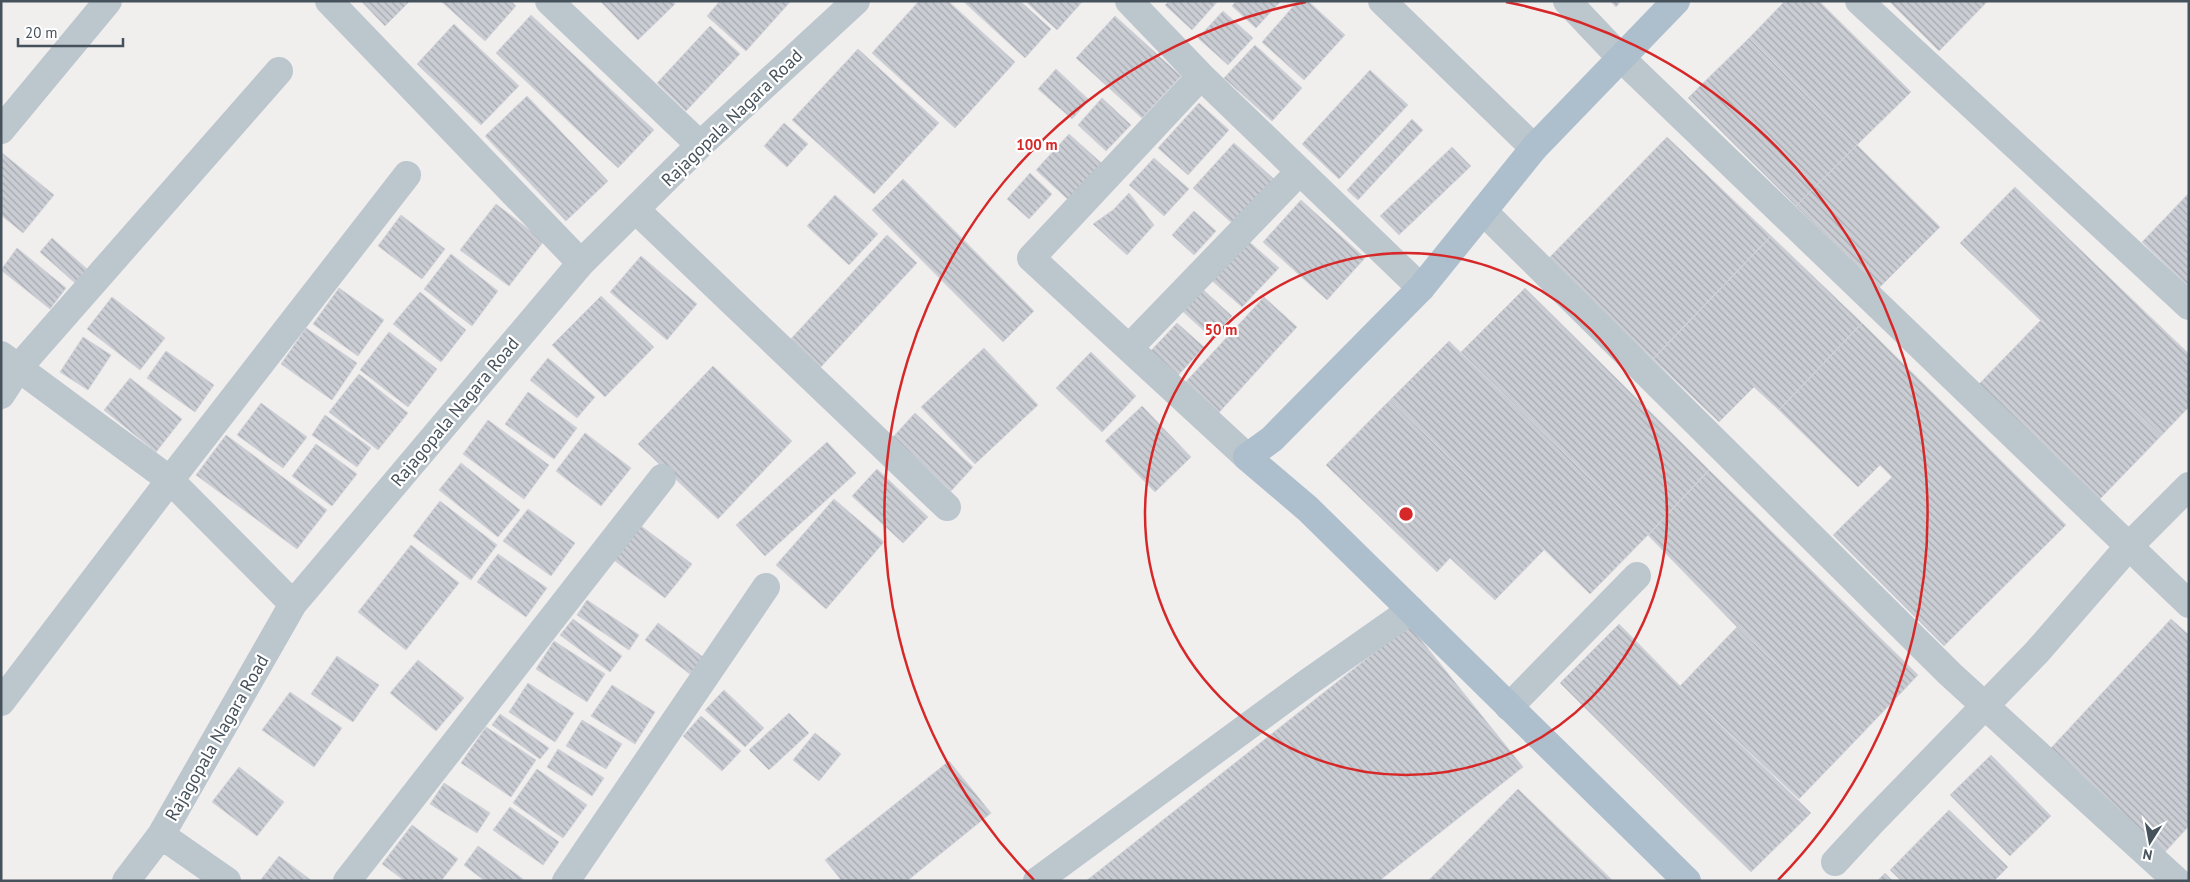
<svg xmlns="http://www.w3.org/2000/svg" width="2190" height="882" font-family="'PT Sans',sans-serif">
<defs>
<pattern id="building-back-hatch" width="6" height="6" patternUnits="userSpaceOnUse" patternTransform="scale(1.25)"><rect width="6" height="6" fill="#cacdd3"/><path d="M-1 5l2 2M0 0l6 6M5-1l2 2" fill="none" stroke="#a6a9ae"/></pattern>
</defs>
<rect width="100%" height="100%" fill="#f1eeee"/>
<!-- building -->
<path fill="url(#building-back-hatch)" stroke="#d2d4da" d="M361 1H410L385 26Z
M441 1H511L516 6 485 41Z
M600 1H673L675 4 638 40Z
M720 1H791L746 51 707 16Z
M919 1H948L1015 62 955 128 872 53Z
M963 1H1020L1051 29 1025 58Z
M1025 1H1083L1057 30Z
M1169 1H1218L1192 30 1165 5Z
M1236 1H1281L1256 28 1232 6Z
M1298 1H1308L1345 35 1304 80 1262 42Z
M1610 1H1621L1616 7Z
M1785 1H1819L1911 92 1857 145 1749 38Z
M1889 1H1988L1939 51Z
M1223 11 1253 38 1228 65 1198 38Z
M531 15 654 130 618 168 496 53Z
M1115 16 1181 76 1142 118 1076 58Z
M454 24 519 86 481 125 417 64Z
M710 26 740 54 686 111 657 83Z
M1749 38 1857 145 1796 206 1688 98Z
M1255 45 1302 88 1272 121 1224 78Z
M858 49 939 123 874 194 792 120Z
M1056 69 1089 100 1072 119 1038 89Z
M1370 70 1408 105 1339 179 1302 144Z
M527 96 608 181 566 221 485 136Z
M1102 98 1131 125 1106 151 1078 125Z
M1199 103 1229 130 1188 175 1158 148Z
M1412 119 1423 130 1358 200 1347 190Z
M784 123 808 144 787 167 764 146Z
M1069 134 1107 168 1074 205 1036 170Z
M1667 137 1771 236 1653 359 1548 259Z
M1234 143 1274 179 1233 224 1193 188Z
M1857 145 1940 227 1879 288 1796 206Z
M1452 147 1471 166 1399 235 1380 216Z
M1 152 54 195 23 233 1 215Z
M1154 158 1189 189 1164 216 1129 185Z
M1030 173 1052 194 1029 219 1007 199Z
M903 179 1034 311 1003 342 872 210Z
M2015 187 2189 354V407L2161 436 1960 243Z
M1129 193 1154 225 1127 255 1093 224 1113 210Z
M2189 193V287L2142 242Z
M835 195 878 234 849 265 807 226Z
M1301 200 1365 258 1327 300 1263 242Z
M496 204 544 241 509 286 460 250Z
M1194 211 1216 231 1194 255 1172 235Z
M401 215 445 249 422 279 378 246Z
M887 235 917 263 819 369 788 342Z
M1771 236 1862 323 1779 410 1754 387 1719 422 1653 359Z
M52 238 87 269 75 283 40 252Z
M1246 239 1279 268 1242 307 1210 279Z
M17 248 66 288 50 309 1 270Z
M451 254 498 291 472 326 424 289Z
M641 256 697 304 667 340 610 292Z
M1198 285 1232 316 1212 338 1178 307Z
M339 288 384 320 358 356 313 324Z
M1525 288 1709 470 1648 535 1461 352Z
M420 292 466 330 441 362 393 324Z
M601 296 654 347 605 397 552 345Z
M112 297 165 338 140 370 87 329Z
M1264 297 1297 327 1214 418 1181 387Z
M2041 320 2161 436 2098 501 1978 385Z
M1177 323 1204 347 1173 381 1146 356Z
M1862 323 2066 525 1944 646 1833 535 1892 477 1880 465 1858 487 1779 410Z
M306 328 357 363 332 400 281 364Z
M389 332 437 369 408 407 360 370Z
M83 337 111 355 88 390 60 372Z
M1449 341 1648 535 1590 594 1390 400Z
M984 348 1038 405 975 464 921 407Z
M166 351 214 385 195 412 147 378Z
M1091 352 1136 396 1102 432 1056 388Z
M548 358 595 397 577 418 530 380Z
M713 366 792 441 718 519 638 444Z
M359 374 408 413 378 450 329 412Z
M130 378 182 419 156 452 104 410Z
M528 392 577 428 554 459 505 424Z
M1390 400 1544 550 1495 600 1450 558 1437 572 1326 465Z
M261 403 307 437 283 468 237 435Z
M1142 406 1191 457 1155 492 1105 441Z
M915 413 973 467 951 491 893 437Z
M325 415 371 448 357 467 312 435Z
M488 420 549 465 524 499 463 454Z
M585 433 631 468 601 506 556 471Z
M226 435 327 510 297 549 196 475Z
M827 442 856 473 765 556 736 525Z
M316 444 357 474 332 506 292 476Z
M461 463 520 510 498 537 439 490Z
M877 469 928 517 903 543 852 496Z
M1709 470 1918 675 1856 740 1737 627 1648 535Z
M834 499 884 542 826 609 776 565Z
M440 501 497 545 471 580 413 536Z
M528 509 575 543 551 576 503 541Z
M637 523 692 564 665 598 611 558Z
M411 545 459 583 406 650 358 612Z
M498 554 547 588 526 617 477 582Z
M587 600 639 635 629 650 577 615Z
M573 619 622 656 610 672 560 635Z
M2171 619 2189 635V826L2165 852 2051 748Z
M658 623 703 657 690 674 645 640Z
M1619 624 1680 686 1811 813 1751 872 1560 683Z
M1409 625 1523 767 1379 881H1086Z
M1737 627 1856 740 1799 799 1680 686Z
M554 641 605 674 587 702 536 669Z
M337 656 379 685 353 722 311 694Z
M418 660 464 698 436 731 390 693Z
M528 683 574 713 555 742 509 712Z
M612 685 655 712 635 744 591 716Z
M724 690 764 728 745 747 705 710Z
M290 692 342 728 314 767 262 730Z
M789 713 809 733 769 770 749 750Z
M500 714 549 748 540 759 492 725Z
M701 716 741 751 722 771 683 736Z
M582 720 622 744 606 769 566 746Z
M486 727 536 760 511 797 461 763Z
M815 733 841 754 819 781 793 760Z
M558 749 604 778 592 796 547 767Z
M1991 755 2051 816 2010 856 1950 795Z
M949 761 991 813 907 881H842L825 860Z
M239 767 284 802 257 836 212 802Z
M537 769 587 805 563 838 513 803Z
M444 783 490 813 477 833 430 804Z
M1518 789 1613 881H1428Z
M510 807 559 842 543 865 493 830Z
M1949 810 2008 867 1994 881H1901L1890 870Z
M412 825 458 859 441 881H405L382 864Z
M478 846 523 879 522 881H485L464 865Z
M279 856 312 881H260Z
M1885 873 1893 881H1877Z"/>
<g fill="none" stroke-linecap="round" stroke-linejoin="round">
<!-- minor -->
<path stroke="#bcc6cd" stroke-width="28" d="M329 1 581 263
M549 1 700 145
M1129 1 1201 76 1421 288
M1382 1 1534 148
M1567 1 1621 58 2189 604
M1859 1 2189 306
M1201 76 1031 258 1247 457
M1 130 108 1
M636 210 947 507
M1483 211 1950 674 2177 881
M1129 348 1300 171
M1 355 170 480 293 604
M1 395 19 367 279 71
M1 702 170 480 407 175
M1509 707 1637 576
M161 835 227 881
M1835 862 1871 823 2037 652 2129 546 2189 486
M126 881 161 835 293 604 581 263 700 145 856 1
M347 881 662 478
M566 881 766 587
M1037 881 1307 683 1411 610"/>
<!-- major -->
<path stroke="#adbfcd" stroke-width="28" d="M1676 1 1534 148 1421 288 1272 439 1247 457 1308 509 1687 881"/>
</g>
<!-- distance rings -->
<g fill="none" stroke="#d62828" stroke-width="2.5">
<circle cx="1406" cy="514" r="261"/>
<path d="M1034 880A522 522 0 0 1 1306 2M1506 2A522 522 0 0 1 1778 880"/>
</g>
<g text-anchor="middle" stroke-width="4.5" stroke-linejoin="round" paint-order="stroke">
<!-- street labels -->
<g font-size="18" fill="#46525b" stroke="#fff">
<text transform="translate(732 118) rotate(-44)" y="6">Rajagopala Nagara Road</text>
<text transform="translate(455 412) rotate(-50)" y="6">Rajagopala Nagara Road</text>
<text transform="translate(217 738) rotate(-60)" y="6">Rajagopala Nagara Road</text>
</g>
</g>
<circle cx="1406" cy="514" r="8" fill="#d62828" stroke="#fff" stroke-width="2.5"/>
<g font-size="15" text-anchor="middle" font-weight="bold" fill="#d62828" stroke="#fff" stroke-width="4.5" stroke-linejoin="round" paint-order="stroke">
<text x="1037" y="150">100 m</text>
<text x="1221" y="335">50 m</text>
</g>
<!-- border -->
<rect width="2190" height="882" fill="none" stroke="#46525b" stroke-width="5"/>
<!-- north arrow -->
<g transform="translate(2150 842) rotate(191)" stroke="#ffffff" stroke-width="4" paint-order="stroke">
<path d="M0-4L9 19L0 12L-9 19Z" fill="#46525b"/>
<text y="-8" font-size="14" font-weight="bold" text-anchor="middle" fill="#46525b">N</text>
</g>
<!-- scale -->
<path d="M18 38v8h105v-8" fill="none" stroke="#46525b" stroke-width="2.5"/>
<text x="25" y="38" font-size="15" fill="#46525b" stroke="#ffffff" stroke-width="4" paint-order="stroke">20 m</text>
</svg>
